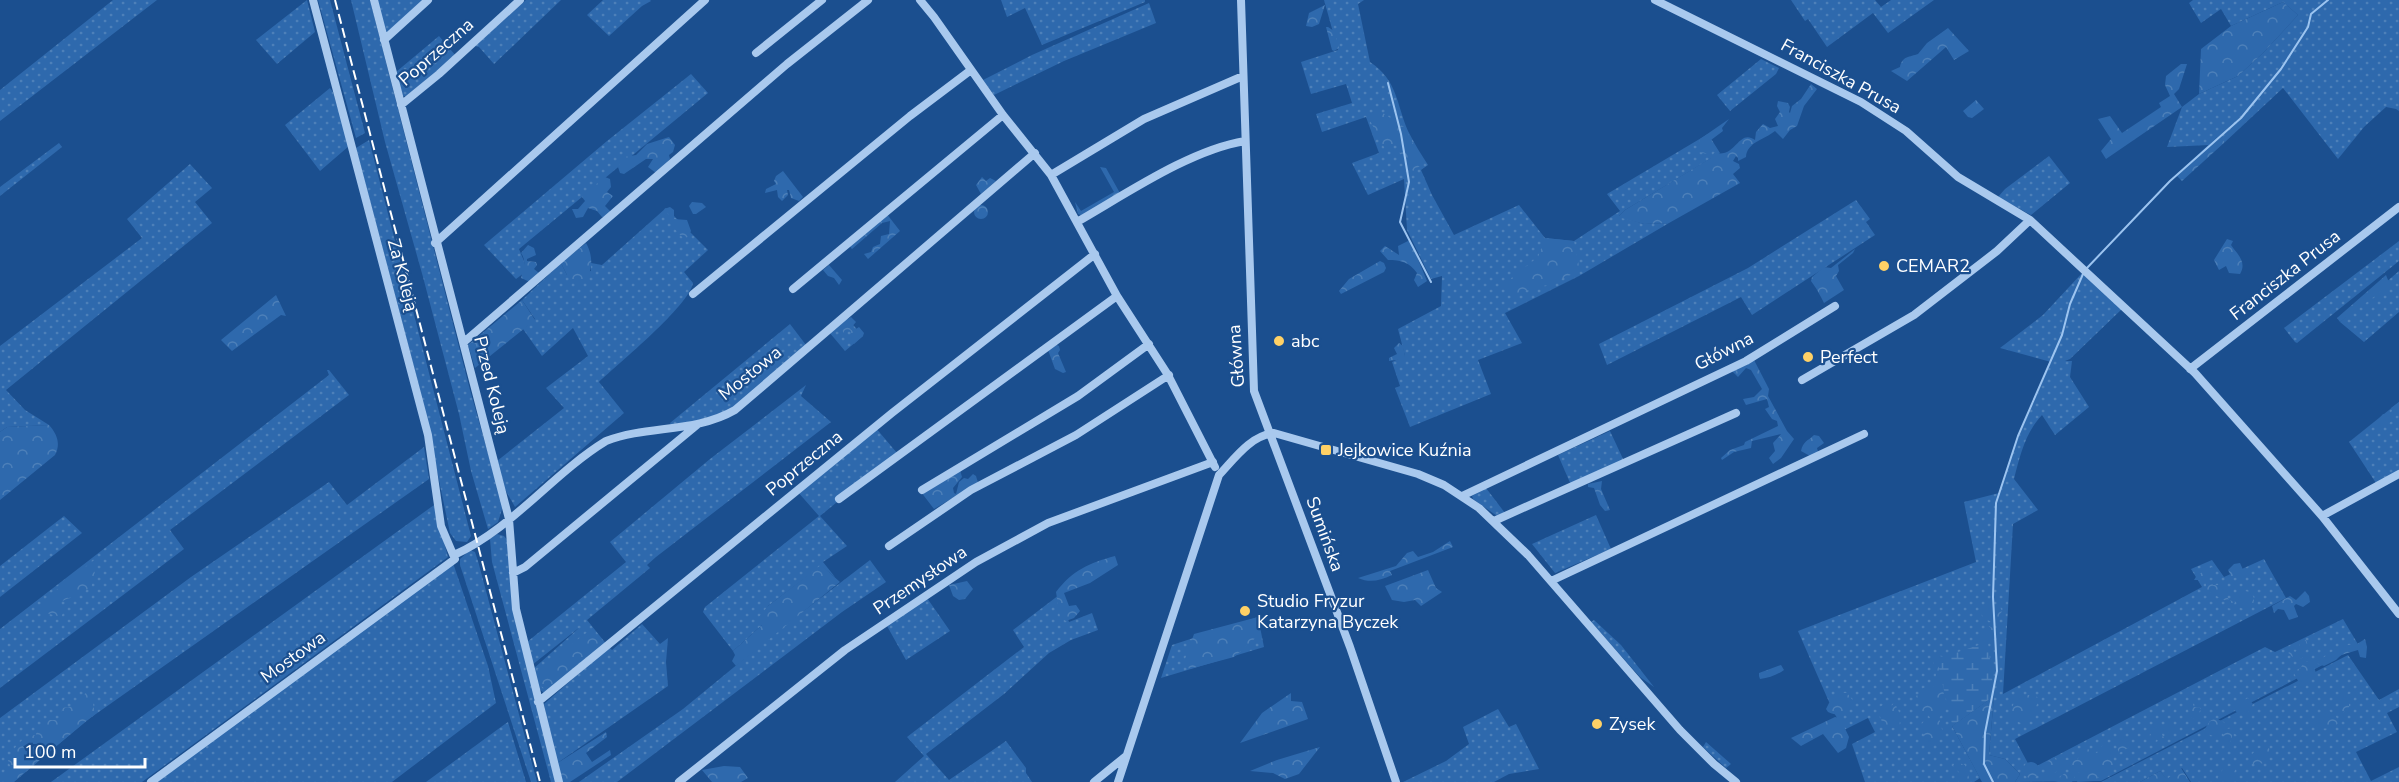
<svg xmlns="http://www.w3.org/2000/svg" width="2399" height="782" font-family="'Nunito Sans',sans-serif">
<defs>
<pattern id="grass-dots" width="8" height="8" patternUnits="userSpaceOnUse" patternTransform="scale(1.5)"><rect width="8" height="8" fill="#2e69ad"/><path d="M2 2h.1M6 6h.1" fill="none" stroke="#4d80b9" stroke-width="1.8" stroke-linecap="round"/></pattern>
<pattern id="forest-crowns" width="20" height="18" patternUnits="userSpaceOnUse" patternTransform="scale(1.5)"><rect width="20" height="18" fill="#2e69ad"/><path d="M2 6a3 3 0 1 1 6 0M12 15a3 3 0 1 1 6 0" fill="none" stroke="#4d80b9"/></pattern>
<pattern id="wetland-marsh" width="20" height="14" patternUnits="userSpaceOnUse" patternTransform="scale(1.5)"><rect width="20" height="14" fill="#2e69ad"/><path d="M1 5h8M5 5V1M11 12h8M15 12V8" fill="none" stroke="#4d80b9"/></pattern>
</defs>
<rect width="100%" height="100%" fill="#1b4f8f"/>
<!-- grass -->
<path fill="url(#grass-dots)" d="M113 0H157L0 121V90Z
M307 0 315 32 277 64 256 40Z
M318 0H330L365 133 356 138Z
M351 0H370L470 390 503 506 498 522 488 529 471 471 459 414 423 277 385 142Z
M376 0H425L387 35Z
M526 0H561L494 64 479 47 475 46Z
M603 0H650L651 1 642 6 609 36 587 15Z
M1001 0H1145V2L1042 45 1025 8 1007 17Z
M1324 0H1364L1358 4 1370 62C1398 81 1396 103 1408 131 1414 143 1421 154 1428 165L1421 170 1432 195 1454 235 1519 205 1545 238 1574 241 1620 211 1607 194 1708 134 1720 153 1625 210 1619 216 1644 224 1669 223 1579 276 1505 313 1522 343 1478 360 1491 394 1410 427 1395 388 1400 386 1392 362 1405 356 1398 329 1441 306 1442 276 1431 279 1407 230 1404 179 1368 195 1352 163 1379 153 1366 117 1322 132 1316 114 1352 103 1346 84 1311 94 1301 62 1338 50Z
M1791 0H1875L1881 7 1891 0H1934L1888 33 1873 13 1827 47 1808 19 1805 21Z
M2193 0H2399V111L2396 109 2386 107 2364 127 2338 159 2283 88 2225 142 2217 137 2209 145 2167 147 2182 107 2199 94 2238 76 2264 52 2298 15 2283 2 2231 26 2221 9 2201 23 2189 3Z
M1149 3 1156 23 1064 61 994 95 983 80 1032 55Z
M439 36 456 56 406 96H403L396 72Z
M1761 59 1779 68 1776 74 1730 111 1717 95Z
M691 74 708 93 519 249 524 261V273L516 279 484 245 607 141Z
M330 88 333 92 349 146 320 171 285 125Z
M369 140 471 536 467 542 456 541 450 533 420 390 356 148Z
M59 143 62 147 0 196V187Z
M2049 156 2070 183 2031 215 1998 197 2005 189Z
M190 164 212 188 195 202 212 223 6 390 25 410 49 425 7 427 0 432V346L142 238 127 219Z
M1856 200 1870 219 1866 222 1875 235 1752 315 1741 297 1607 365 1599 344 1748 268Z
M666 208 708 250 684 272 693 283C689 306 619 363 599 382L624 413 515 507 503 486 497 461 564 408 546 388 588 356 573 328 542 356 523 329 535 319 522 300 561 263 567 275 591 271V263L602 265Z
M2399 241V261L2297 343 2295 342 2284 328Z
M2399 271V312L2364 342 2340 322Z
M2083 272 2122 309 2070 359 2065 361H2072L2070 377 2089 407 2055 435 2042 415C2025 433 2020 456 2014 479L2038 510 2013 524 2003 694 2202 587 2191 569 2212 560 2224 577 2264 559 2286 598 2015 739 2031 769 2265 647 2275 652 2343 619 2359 646 2101 781 2015 782 2020 774 2005 759 1989 755 1994 696 1952 726 1980 778 1974 782H1865L1852 744 1875 732 1868 718 1844 730 1833 711 1798 631 1976 562 1964 502 1999 493 2013 450 2051 362 2000 348 2043 315Z
M846 317 863 336 845 351 829 332Z
M790 324 806 345 743 401 725 413 672 427 670 423Z
M327 370H329L349 395 170 530 184 549 0 688V629L329 375Z
M806 385 801 396 831 422 656 557 647 565 650 568 587 620 608 646 544 693 537 687 532 670 580 627 532 665 527 642 626 562 610 542 710 459Z
M2399 402V471L2376 483 2349 442Z
M875 427 897 453 820 516 847 546 823 562 835 577 821 566 768 606 762 625 733 651 703 612 705 607 819 516 797 491Z
M1610 431 1624 461 1571 485 1558 455Z
M424 447 429 479 86 721 14 782H0V718L191 577 329 482 347 505Z
M1486 488 1505 513 1497 516 1473 499 1472 496Z
M434 505 448 557 142 782H51Z
M1596 515 1611 549 1555 573 1532 544Z
M64 516 82 533 0 597V566Z
M497 534 504 536 508 541 517 625 556 782H551L492 562 490 539Z
M470 550 475 552 478 561 537 782H531L460 565V559Z
M870 560 886 582 842 612 617 782H579L683 709 784 626Z
M453 563 488 666 496 703 392 782H156Z
M1059 595 1069 622 1092 613 1098 630 1071 640 1049 653 1004 694 926 754 949 780 1006 741 1026 768V773L1032 782H895L924 756 907 737 1024 647 1013 630Z
M927 598 950 631 906 660 887 626Z
M1258 617 1264 647 1161 678 1172 645Z
M1594 620 1621 645 1654 687 1640 677 1591 622Z
M642 624 660 644 668 638 666 662 668 686 556 764 544 704 609 647 612 650Z
M2348 655 2379 700 2399 689V707L2387 713 2397 732 2356 752 2371 781 2399 767V782H2191L2182 768 2167 780 2160 771 2140 782H2101Z
M1498 709 1509 727 1516 724 1539 769 1509 774 1494 782H1403L1446 761 1469 744 1463 727Z
M508 722 526 782H426L505 724Z
M1706 742 1731 764 1726 768 1703 747Z"/>
<!-- forest -->
<path fill="url(#forest-crowns)" d="M2283 2 2298 15 2264 52 2238 76 2199 94 2201 49 2231 26Z
M1325 5 1319 24 1312 27 1306 26 1309 13Z
M1326 27H1328L1334 31 1339 48 1334 51 1332 50Z
M1948 28 1969 51 1954 60 1946 47 1907 81 1891 71 1900 67C1902 56 1910 57 1918 54L1927 43Z
M2181 64H2187L2179 89 2174 94 2182 107 2106 159 2101 151 2111 139 2098 119 2110 116 2122 133 2161 107 2159 103 2170 96 2165 85 2166 76Z
M1811 84 1817 89 1804 106 1797 126 1790 130 1783 139 1775 131C1764 140 1747 142 1746 157L1738 161V158L1736 156 1733 161 1739 164 1740 168 1733 174 1740 183 1669 223 1644 224 1618 217 1625 210 1711 158 1714 153C1717 153 1721 154 1724 153 1737 150 1741 130 1755 140L1756 132 1763 124 1770 128 1778 126 1775 119 1780 112 1777 106 1778 101 1788 103 1790 107 1789 112 1790 113 1792 106 1801 99Z
M1976 100 1984 109 1972 118 1968 117 1963 111Z
M1383 113 1404 127 1424 163 1413 171 1402 158 1396 143 1385 149 1367 115Z
M1729 119 1722 128 1723 131 1711 140 1712 144 1707 154 1699 152 1700 139Z
M2218 136 2225 142 2182 181 2176 175Z
M669 137 675 145 673 152 669 155 670 159 656 173 648 167 653 159H646L624 174 620 173 618 167 624 157 636 155 647 144Z
M1100 167 1106 168 1121 195 1083 216 1078 214 1075 202 1081 211 1114 192Z
M783 171 803 197 799 201 791 198 789 190H787L788 195 782 201 778 197 777 190 765 193 766 189 776 184 774 181 776 176Z
M605 177 610 179 611 187 607 192 613 196 605 206 611 212 607 217H602L597 211 588 208 583 217 576 218 572 209H578L585 201 582 197 584 194Z
M982 177 986 181 990 178 996 181 981 194 976 185Z
M692 202 702 203 706 207 696 214H693L689 206Z
M974 212a7 7 0 1 1 14 0a7 7 0 1 1-14 0Z
M670 207 674 210V219L687 220 691 231 688 237 683 238 674 228 676 223 664 209Z
M886 213 900 231 868 259 864 254 871 252 873 247 880 244 881 236 889 234 890 221 882 223 852 249 849 245Z
M1545 238 1574 241 1580 271 1547 285 1510 295 1501 286 1538 257Z
M2227 239 2233 241 2231 245C2238 255 2247 262 2240 274L2229 273 2226 266 2219 270 2214 260Z
M1410 240 1427 281 1418 287 1414 280 1417 273C1409 262 1401 260 1388 260L1380 251 1385 246 1399 255 1398 246Z
M586 243C594 256 594 279 578 284L567 275 561 263Z
M528 245 534 248 536 255 527 259V261L536 262 537 265 534 269 539 273 530 282 521 278C523 271 527 261 521 253Z
M1855 249 1853 253 1838 265 1839 271 1836 276 1844 290 1824 303C1820 295 1817 289 1811 281L1812 277 1824 267 1831 268Z
M1380 261 1384 263 1386 268 1384 272 1341 294 1339 291 1349 279Z
M829 265 842 280 839 285 834 278 828 276 823 270Z
M2386 275 2390 285 2340 322 2337 318Z
M276 295 286 316 281 315 232 351 221 340Z
M522 300 535 320 475 368 468 345Z
M851 317 856 322 850 329 853 331 859 327 864 333 863 336 854 344 851 340V332L849 330 844 333 838 325Z
M1399 343 1403 346 1405 356 1404 359 1389 361V358L1397 354 1394 348Z
M1055 344 1059 346 1060 350 1058 353 1066 372 1063 373 1055 369 1048 350Z
M1754 360 1769 389 1768 396 1787 431 1794 439 1781 458 1773 464 1769 458 1775 451 1773 443 1781 434 1752 441 1751 448 1734 452 1722 460 1721 458 1730 450 1744 445 1745 442 1778 426 1777 421 1772 419 1765 409 1769 407 1767 399 1746 405 1743 399 1754 397 1762 389 1751 370 1746 368 1738 377 1732 371Z
M2399 402V416L2392 413V421L2379 430 2375 428 2377 421 2383 414 2388 415 2392 411 2391 408Z
M49 425C57 434 61 444 55 455L0 500V432L7 427Z
M1814 435 1819 436 1824 443 1817 448 1818 452 1810 456 1801 451C1803 441 1808 441 1814 435Z
M960 470 962 477 953 488 954 493 956 494 959 482 964 478 968 479 973 474 976 476 978 483 934 509 921 492Z
M1602 481 1601 489 1610 510 1605 511 1600 505 1594 488 1588 487V484Z
M1450 541 1453 547 1390 571 1392 575C1379 581 1370 583 1358 578L1396 566 1407 553 1413 551 1418 557 1433 552Z
M1115 556 1118 565 1090 583 1064 593 1069 606 1076 605 1080 611 1074 618 1066 621 1060 617 1056 592C1073 570 1089 563 1115 556Z
M98 557 91 588 56 604 65 609 61 617 42 612V604L50 595Z
M2240 563 2244 572 2242 576 2232 578 2228 570 2234 564Z
M821 565 840 582 736 666 732 661 735 655 733 651 762 625 759 617 768 606Z
M2212 567 2215 570 2208 580H2194L2197 575Z
M1428 570 1436 588 1442 592 1421 606 1415 600 1404 602 1392 600 1385 586Z
M967 581 973 589 965 599 959 600 953 596 949 585Z
M2211 581 2213 585H2218L2220 582 2228 588 2226 595 2229 600 2235 602 2232 609 2228 608 2226 601 2207 591 2206 584Z
M2305 591 2309 596 2310 602 2303 607 2296 604 2294 606 2298 617 2289 620 2284 610 2278 609 2274 613 2272 606 2290 596 2296 600Z
M2236 600a9 9 0 1 1 18 0a9 9 0 1 1-18 0Z
M1999 605 2002 611 1999 617 1994 623 1985 619 1981 614 1984 608Z
M1258 617 1260 634 1234 657 1189 669 1185 659 1194 634Z
M1989 626 1998 631 1999 635 1988 644 1981 642 1980 636 1987 632Z
M589 631 601 645 546 690 540 685 534 672Z
M2365 639 2367 647 2366 658 2360 657 2358 650 2341 655 2336 660 2324 666 2316 663 2331 652 2340 649V646L2357 644Z
M2306 640 2309 648 2303 652V657L2301 659 2296 655 2295 659 2288 653 2293 650 2295 652 2300 648V643Z
M1937 655 1943 657 1948 679 1942 682 1946 709 1939 718 1944 737 1930 745 1928 744 1920 726 1925 720 1930 718 1928 714H1922L1916 696 1921 693 1923 688 1933 687 1936 675 1933 659Z
M2303 662H2309V667H2314L2316 673 2308 678 2306 686 2293 693 2290 689 2296 688 2299 683 2293 671 2301 668Z
M1781 665 1784 670C1777 675 1769 678 1760 679L1759 676V673Z
M90 688 95 714 13 782H4L2 775 5 771 12 770 8 761C13 749 22 735 36 735L37 728 47 720H60L62 708 74 706Z
M2356 692 2357 694 2349 704V707L2341 715 2336 711 2339 705H2342L2338 700 2339 697Z
M1291 693V701L1302 702 1308 719 1240 743 1262 713Z
M1842 693H1847L1854 702C1844 711 1844 719 1828 712L1826 709 1829 703Z
M2019 695H2033L2039 698C2035 710 2033 720 2021 723L2009 718 2015 699Z
M1994 696 1989 755 2005 759 2020 774 2015 782H1982L1952 726Z
M2248 698 2253 704 2248 713 2239 714 2234 710 2233 707Z
M2192 701 2194 707 2201 708 2197 718 2192 719 2187 707V703Z
M1894 703C1900 711 1901 717 1899 728L1886 727C1881 721 1878 715 1880 707L1883 705 1889 709Z
M2329 711 2335 715 2339 722 2334 728 2316 729 2315 720 2318 716Z
M1835 717 1840 718 1849 737 1846 748 1838 753 1823 734 1801 746 1791 738Z
M2216 718 2225 723 2224 730 2231 728 2234 730V728L2238 731 2237 735 2233 733 2230 743 2227 744 2225 742 2226 737 2222 733 2213 736 2205 733 2204 730 2210 721Z
M2169 723 2174 729 2169 733 2164 728 2159 729 2164 738 2160 746 2154 743 2158 741 2155 737H2147L2151 735 2148 730Z
M606 732 607 737 586 753 592 762 610 750 611 755 570 782H561L556 764Z
M2120 737H2125L2127 741 2132 742 2130 747 2119 753 2115 741Z
M2105 742 2112 745 2114 766 2093 781 2077 782 2080 773 2077 772 2072 782H2055L2061 780 2060 777 2065 773 2069 777 2074 774 2071 764 2054 773 2049 781 2042 775 2048 770 2046 762 2054 757 2058 763 2064 760H2077L2085 748 2097 753Z
M2266 746 2272 751 2267 763 2253 764 2249 758C2254 751 2258 748 2266 746Z
M1320 747 1299 774 1285 779 1273 773 1250 771 1277 760Z
M1956 762 1965 765V770L1962 773 1968 775 1970 780 1959 782 1958 777 1962 776 1953 765Z
M2023 770a8 8 0 1 1 16 0a8 8 0 1 1-16 0Z
M724 766 740 767 748 778 741 782H712L702 770Z
M2232 766 2236 767 2231 782 2216 781 2224 767Z
M2181 768 2190 782H2140L2160 771 2167 779Z"/>
<!-- wetland -->
<path fill="url(#wetland-marsh)" d="M1988 642 1994 696 1952 726 1937 659Z"/>
<g fill="none" stroke-linecap="round" stroke-linejoin="round">
<!-- stream -->
<path stroke="#9cc4f0" stroke-width="2" d="M1388 83 1401 134 1409 182 1400 222 1431 282
M2086 269 2170 181 2241 118 2281 69 2308 27 2311 14 2328 0
M1993 782 1984 764 1985 733 1997 671 1993 597 1996 503 2018 436 2062 335 2070 304 2083 274"/>
<!-- minor -->
<path stroke="#a9c9ee" stroke-width="8" d="M374 0 509 519 516 609 559 782
M920 0 934 17 1003 115 1051 175 1117 296 1168 375 1215 467
M1241 0 1254 391 1350 647 1396 782
M1655 0 1861 102 1906 131 1958 177 2030 220 2195 373 2322 516 2399 614
M384 40 428 0
M756 53 822 0
M401 105 439 74 520 0
M1051 175 1144 119 1243 76
M1077 222C1126 194 1190 150 1245 141
M435 243 705 0
M793 289 1003 115
M693 294 910 116 971 70
M464 342 787 64 868 0
M2190 369 2399 207
M1802 380 1914 315 1997 251 2030 220
M922 490 1078 396 1149 344
M1462 496 1746 361 1835 306
M839 499 1117 296
M2322 516 2399 474
M1494 521 1736 413
M889 546 971 490 1076 435 1169 375
M454 555C512 529 552 474 606 441 648 425 695 433 735 410L1035 153
M513 573 525 567 697 425
M1551 581 1864 434
M538 702 892 413 1095 254
M151 782 455 559 441 526 428 435 313 0
M679 782 845 650 976 562 1048 523 1213 462
M1094 782 1126 756
M1118 782 1219 475C1235 458 1250 436 1274 433L1418 474 1444 485 1479 508 1528 555 1680 730 1714 764 1736 782"/>
<!-- rail -->
<path stroke="#fff" stroke-width="2" stroke-dasharray="10 4.5" stroke-linecap="butt" d="M335 0 540 782"/>
</g>
<!-- markers -->
<g fill="#ffd166" stroke="#1b4f8f" stroke-width="2">
<circle cx="1884" cy="266" r="6"/>
<circle cx="1279" cy="341" r="6"/>
<circle cx="1808" cy="357" r="6"/>
<rect x="1320" y="444" width="12" height="12" rx="3"/>
<circle cx="1245" cy="611" r="6"/>
<circle cx="1597" cy="724" r="6"/>
</g>
<g text-anchor="middle" stroke-width="4.5" stroke-linejoin="round" paint-order="stroke">
<!-- street labels -->
<g font-size="18" fill="#fff" stroke="#1b4f8f">
<text transform="translate(436 52) rotate(-41)" y="6">Poprzeczna</text>
<text transform="translate(1841 76) rotate(29)" y="6">Franciszka Prusa</text>
<text transform="translate(403 275) rotate(75)" y="6">Za Koleją</text>
<text transform="translate(2285 275) rotate(-38)" y="6">Franciszka Prusa</text>
<text transform="translate(1724 351) rotate(-27)" y="6">Główna</text>
<text transform="translate(1236 356) rotate(-94)" y="6">Główna</text>
<text transform="translate(750 373) rotate(-39)" y="6">Mostowa</text>
<text transform="translate(492 385) rotate(76)" y="6">Przed Koleją</text>
<text transform="translate(804 463) rotate(-39)" y="6">Poprzeczna</text>
<text transform="translate(1325 534) rotate(70)" y="6">Sumińska</text>
<text transform="translate(920 580) rotate(-34)" y="6">Przemysłowa</text>
<text transform="translate(293 657) rotate(-36)" y="6">Mostowa</text>
</g>
<!-- poi labels -->
<g font-size="18" fill="#fff" stroke="#1b4f8f" text-anchor="start">
<text x="1896" y="272">CEMAR2</text>
<text x="1291" y="347">abc</text>
<text x="1820" y="363">Perfect</text>
<text x="1338" y="456">Jejkowice Kuźnia</text>
<text x="1257" y="607">Studio Fryzur<tspan x="1257" dy="21">Katarzyna Byczek</tspan></text>
<text x="1609" y="730">Zysek</text>
</g>
</g>
<!-- scale -->
<path d="M15 758v9h130v-9" fill="none" stroke="#ffffff" stroke-width="3"/>
<text x="24" y="758" font-size="18" fill="#ffffff" stroke="#1b4f8f" stroke-width="4.5" paint-order="stroke">100 m</text>
</svg>
